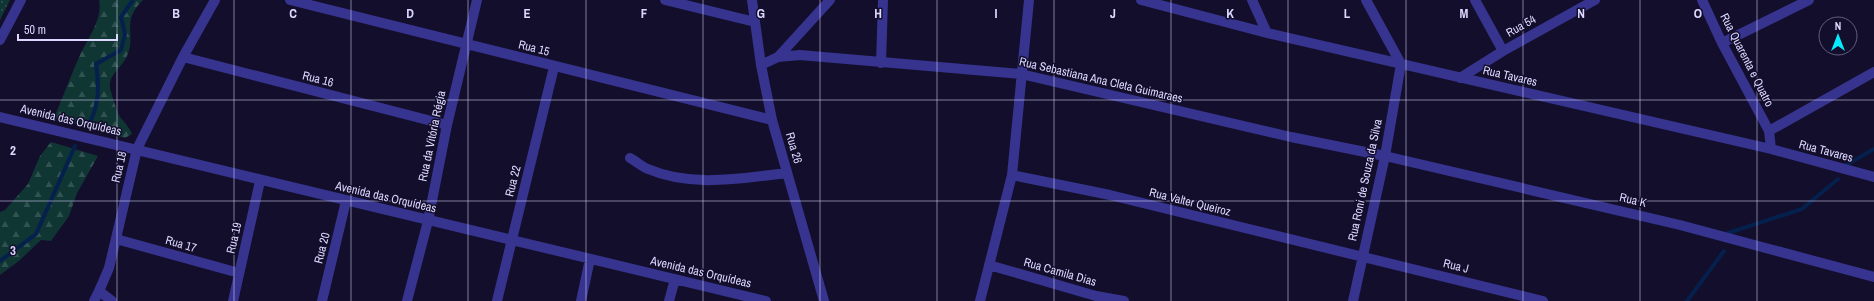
<svg xmlns="http://www.w3.org/2000/svg" width="1874" height="301" font-family="'Archivo Narrow',sans-serif">
<defs>
<pattern id="grass-dots" width="8" height="8" patternUnits="userSpaceOnUse"><rect width="8" height="8" fill="#103634"/><path d="M2 2h.1M6 6h.1" fill="none" stroke="#325252" stroke-width="1.8" stroke-linecap="round"/></pattern>
<pattern id="forest-firs" width="22" height="20" patternUnits="userSpaceOnUse"><rect width="22" height="20" fill="#103634"/><path d="M5 1l3.5 6h-7zM16 11l3.5 6h-7z" fill="#325252"/></pattern>
</defs>
<rect width="100%" height="100%" fill="#130e2b"/>
<!-- grass -->
<path fill="url(#grass-dots)" d="M0 0H10L0 20Z"/>
<!-- forest -->
<path fill="url(#forest-firs)" d="M99 0H143C120 23 137 33 127 56 123 66 108 75 110 88 112 95 116 110 120 117 125 123 129 127 132 134L125 138 54 118C63 97 71 75 80 55 88 38 103 19 99 0Z
M51 142 98 156 77 193 69 216 51 241 41 240 20 260 0 275V212L5 210 28 184 40 156Z"/>
<g fill="none" stroke-linecap="round" stroke-linejoin="round">
<!-- stream -->
<path stroke="#05204d" stroke-width="4" d="M87 127C100 107 99 85 96 64L121 50 125 34 121 17 133 0
M1843 167 1874 149
M1725 234 1802 209 1838 179
M0 261 36 234 75 146
M1687 301 1724 251"/>
<!-- street -->
<path stroke="#36348f" stroke-width="10" d="M290 0 772 120
M665 0 755 22
M752 0 761 65 772 120 824 301
M1141 0 1267 33 1771 149 1874 177
M1252 0 1267 33
M1475 0 1503 51
M1702 0 1722 43 1769 131
M0 40 21 0
M1722 43 1809 0
M183 57 447 125
M778 57 830 0
M881 63 883 0
M761 65 778 57 800 55 1021 74 1291 137 1385 156 1680 225 1874 277
M1460 78 1503 51 1595 0
M0 117 766 301
M1771 149 1769 131 1874 72
M630 158C636 161 642 167 648 169 692 188 742 178 787 173
M1012 175 1110 195 1543 301
M116 239 239 273
M989 265 1096 296 1124 301
M94 301 99 291
M112 301 99 291 109 268 137 149 183 57 215 0
M233 301 260 181
M322 301 346 201
M407 301 428 221 447 125 477 0
M497 301 554 67
M581 301 590 259
M669 301 675 279
M980 301 1012 175 1029 0
M1353 301 1385 156 1401 64 1366 0"/>
</g>
<!-- grid -->
<path fill="none" stroke="#dcd8ff" stroke-width="1" stroke-opacity="0.55" d="M117 0V301M234 0V301M351 0V301M468 0V301M586 0V301M703 0V301M820 0V301M937 0V301M1054 0V301M1171 0V301M1288 0V301M1406 0V301M1523 0V301M1640 0V301M1757 0V301M0 100H1874M0 201H1874"/>
<g text-anchor="middle" stroke-width="3" stroke-linejoin="round" paint-order="stroke">
<!-- street labels -->
<g font-size="12" fill="#dcd8ff" stroke="#130e2b">
<text transform="translate(1521 26) rotate(-29)" y="4">Rua 54</text>
<text transform="translate(534 48) rotate(14)" y="4">Rua 15</text>
<text transform="translate(1747 60) rotate(63)" y="4">Rua Quarenta e Quatro</text>
<text transform="translate(1510 76) rotate(13)" y="4">Rua Tavares</text>
<text transform="translate(318 79) rotate(14)" y="4">Rua 16</text>
<text transform="translate(1101 80) rotate(13)" y="4">Rua Sebastiana Ana Cleta Guimaraes</text>
<text transform="translate(71 120) rotate(13)" y="4">Avenida das Orquídeas</text>
<text transform="translate(432 136) rotate(-78)" y="4">Rua da Vitória Régia</text>
<text transform="translate(794 148) rotate(74)" y="4">Rua 26</text>
<text transform="translate(1826 151) rotate(15)" y="4">Rua Tavares</text>
<text transform="translate(119 167) rotate(-77)" y="4">Rua 18</text>
<text transform="translate(1365 180) rotate(-78)" y="4">Rua Roni de Souza da Silva</text>
<text transform="translate(513 181) rotate(-76)" y="4">Rua 22</text>
<text transform="translate(386 197) rotate(13)" y="4">Avenida das Orquídeas</text>
<text transform="translate(1633 200) rotate(13)" y="4">Rua K</text>
<text transform="translate(1190 202) rotate(14)" y="4">Rua Valter Queiroz</text>
<text transform="translate(234 238) rotate(-77)" y="4">Rua 19</text>
<text transform="translate(181 244) rotate(16)" y="4">Rua 17</text>
<text transform="translate(322 248) rotate(-76)" y="4">Rua 20</text>
<text transform="translate(1456 266) rotate(14)" y="4">Rua J</text>
<text transform="translate(701 272) rotate(13)" y="4">Avenida das Orquídeas</text>
<text transform="translate(1060 272) rotate(16)" y="4">Rua Camila Dias</text>
</g>
</g>
<g font-size="13" text-anchor="middle" font-weight="bold" fill="#dcd8ff" stroke="#130e2b" stroke-width="3" stroke-linejoin="round" paint-order="stroke">
<text x="176" y="18">B</text>
<text x="293" y="18">C</text>
<text x="410" y="18">D</text>
<text x="527" y="18">E</text>
<text x="644" y="18">F</text>
<text x="761" y="18">G</text>
<text x="878" y="18">H</text>
<text x="996" y="18">I</text>
<text x="1113" y="18">J</text>
<text x="1230" y="18">K</text>
<text x="1347" y="18">L</text>
<text x="1464" y="18">M</text>
<text x="1581" y="18">N</text>
<text x="1698" y="18">O</text>
<text x="13" y="155">2</text>
<text x="13" y="255">3</text>
</g>
<!-- north arrow -->
<g transform="translate(1838 36)"><circle r="19" fill="#130e2b" stroke="#635f80"/>
<path d="M0-3L7 15L0 10L-7 15Z" fill="#04eaff"/>
<text y="-6" font-size="11" font-weight="bold" text-anchor="middle" fill="#dcd8ff">N</text>
</g>
<!-- scale -->
<path d="M18 34v6h99v-6" fill="none" stroke="#dcd8ff" stroke-width="2"/>
<text x="24" y="34" font-size="12" fill="#dcd8ff" stroke="#130e2b" stroke-width="3" paint-order="stroke">50 m</text>
</svg>
